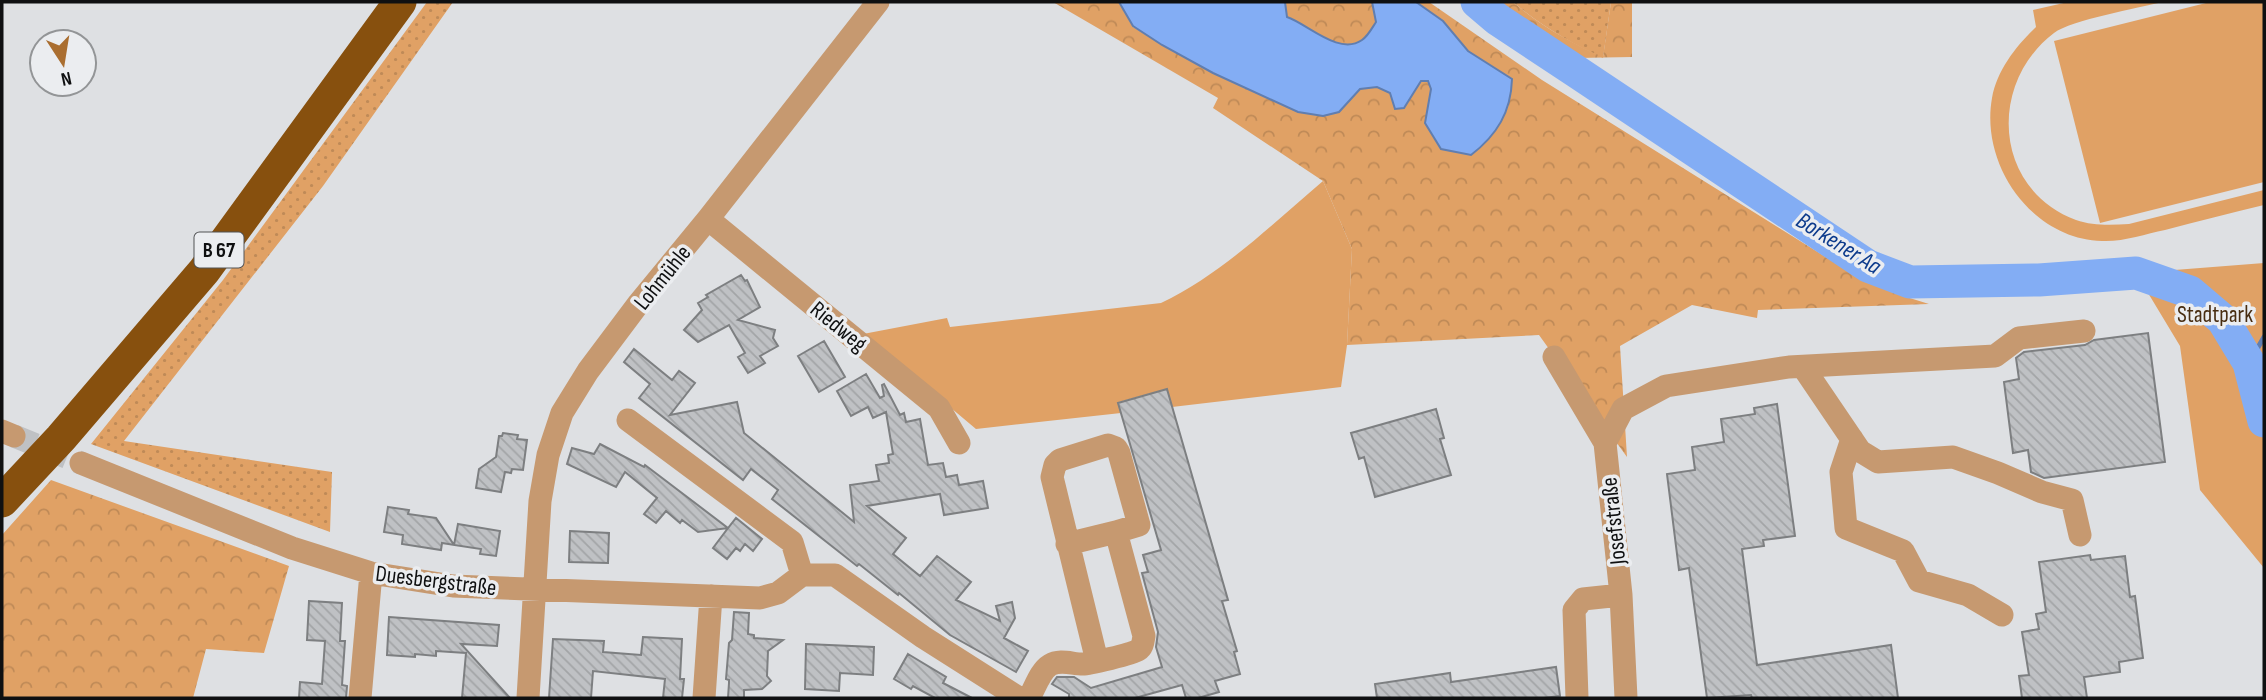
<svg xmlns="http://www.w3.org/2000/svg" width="2266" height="700" font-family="'Sofia Sans Condensed',sans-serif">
<defs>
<pattern id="grass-dots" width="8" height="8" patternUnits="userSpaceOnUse" patternTransform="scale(1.75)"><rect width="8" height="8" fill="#e0a165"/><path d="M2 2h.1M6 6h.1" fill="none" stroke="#bf8a57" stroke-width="1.8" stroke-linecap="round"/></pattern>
<pattern id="forest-crowns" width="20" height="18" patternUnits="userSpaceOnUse" patternTransform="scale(1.75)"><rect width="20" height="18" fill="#e0a165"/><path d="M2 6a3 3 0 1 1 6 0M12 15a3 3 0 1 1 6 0" fill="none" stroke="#bf8a57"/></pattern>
<pattern id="building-back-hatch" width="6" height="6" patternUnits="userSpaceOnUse" patternTransform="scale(1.75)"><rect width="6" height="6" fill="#bfc1c4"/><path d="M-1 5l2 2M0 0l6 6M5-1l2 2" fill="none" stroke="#a3a5a7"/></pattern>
</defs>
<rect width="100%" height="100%" fill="#dee0e3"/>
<!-- grass -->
<path fill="url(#grass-dots)" d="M427 2H453L323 186 124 441 332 472 330 532 91 444 223 280Z
M1513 2H1611L1603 58C1571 43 1540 25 1513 2Z"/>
<!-- forest -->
<path fill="url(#forest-crowns)" d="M1053 2H1119L1133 27 1213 73 1298 112H1339L1360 89 1377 87 1390 93 1421 80 1428 81 1431 89 1425 123 1512 79 1468 51 1443 21 1416 2H1429L1542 80 1845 269 1900 295 1929 304 1758 310 1757 318 1692 305 1620 346 1627 457 1539 335 1347 345 1352 249 1323 181 1213 108 1218 98Z
M1285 2H1372L1376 22C1372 28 1368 36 1362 40 1339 56 1308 24 1286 17Z
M1497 2H1513C1540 25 1571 43 1603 57L1611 2H1632V57L1577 58Z
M51 480 289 566 264 653 206 649 193 698H2V535Z"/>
<!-- green -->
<path fill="#e0a165" d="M2068 2H2162C2139 8 2071 20 2054 33 1988 83 1993 189 2076 220 2093 226 2112 225 2129 224L2264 190V205C2231 213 2198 221 2165 230 2145 234 2123 242 2102 241 2032 239 1980 165 1992 98 1997 70 2016 46 2036 27L2033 10Z
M2210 2H2264V182L2100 223 2054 41Z
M1323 181 1352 249 1347 345 1341 387 1172 407 1166 389 1119 402 1121 413 976 429 863 334 947 318 950 327 1161 303C1222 274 1271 225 1323 181Z
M2264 263V568L2200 490 2180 346 2136 273Z"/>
<!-- water -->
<path fill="#83adf4" stroke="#607eb0" stroke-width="2" d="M1119 2H1285L1287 17C1308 24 1339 56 1362 40 1368 36 1372 28 1376 22L1372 2H1416L1443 21 1468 51 1512 79C1511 112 1497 135 1471 155L1441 149 1425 123 1431 89 1428 81H1421L1404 108 1395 109 1390 93 1377 87 1360 89 1339 112 1323 116 1298 112 1213 73 1162 45 1133 26Z"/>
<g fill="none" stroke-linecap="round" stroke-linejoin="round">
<!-- stream -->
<path stroke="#607eb0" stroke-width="5" d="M2249 363 2264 337"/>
<!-- river -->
<path stroke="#83adf4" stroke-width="33" d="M1477 2 1497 19 1577 72 1868 266 1910 282 2039 280 2136 273 2190 292 2223 320 2249 363 2264 421"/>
</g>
<!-- building -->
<path fill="url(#building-back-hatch)" stroke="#7d7f81" stroke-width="2" d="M741 275 745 281 747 280 760 307 738 320 775 330 773 338 778 346 760 356 765 363 748 373 738 357 745 353 729 325 698 342 684 330 702 310 698 303 708 297 706 295Z
M2148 333 2165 462 2044 478 2031 472 2028 450 2013 453 2004 382 2019 379 2016 358 2024 352 2085 345 2094 340Z
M824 341 845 377 819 392 798 356Z
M634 349 672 380 679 371 695 383 670 415 737 402 744 433 854 522 850 485 879 481 876 465 889 463 888 455 893 454 886 412 873 418 868 407 851 416 837 391 866 374 880 398 884 396 882 385 884 384 900 415 904 413 906 422 920 419 928 465 943 463 946 477 957 475 959 485 983 481 988 508 944 515 940 494 867 506 906 538 893 554 920 576 937 556 971 582 956 600 1000 621 996 606 1012 602 1015 618 1004 638 1028 651 1016 672 950 635 899 593 898 595 859 564 857 566 772 499 778 490 751 469 743 480 639 398 650 384 624 362Z
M1167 389 1228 600 1222 601 1237 651 1234 652 1240 674 1215 681 1219 692 1198 698H1186L1182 685 1135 698H1069V694L1052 684 1057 677H1074L1091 688 1162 667 1156 647 1158 632 1142 573 1148 572 1143 555 1161 550 1118 403Z
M1777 404 1795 536 1763 540 1764 546 1742 549 1757 665 1891 645 1898 698H1752L1751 695 1707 698 1689 568 1679 570 1667 474 1695 470 1692 447 1724 442 1721 419 1755 414 1754 408Z
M1436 409 1444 438 1440 439 1451 475 1375 497 1364 457 1359 459 1351 433Z
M503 433 518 435 517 439 527 440 523 470 512 469 511 473 505 472 501 492 476 488 479 469 496 457 499 436H502Z
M600 444 644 467 645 465 728 528 736 518 762 539 753 551 745 544 740 551 736 548 727 559 713 548 728 528 698 532 682 520 680 523 666 511 656 523 644 514 657 498 625 472 616 487 567 464 572 448 594 454Z
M388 507 409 510 408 514 436 518 454 545 442 543 441 550 402 544 403 535 384 532Z
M458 524 500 531 496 556 480 554 481 549 454 545Z
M570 531 609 533 608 563 569 562Z
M2090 555 2091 560 2125 556 2130 597 2135 596 2143 658 2119 662 2120 672 2084 677 2087 698H2022L2019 676 2029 675 2022 632 2039 629 2036 614 2046 612 2039 562Z
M309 601 342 603 340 641H345L342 685 347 686 346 698H299L300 682 322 684 325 641 307 640Z
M734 612 749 613 748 634 754 635V638L783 640 768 651 767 676 771 681 762 689 744 690V698H728L729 683V680L726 679 729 643 732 640Z
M389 617 499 625 497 646 461 644 510 698H462L466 653 436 651V656L415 654V657L387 655Z
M643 637 682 639 680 679H684L682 698H663L665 679 593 671 591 698H549L553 639 604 641 603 652 641 655Z
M806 644 874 647 873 675 840 673 839 691 805 689Z
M908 654 946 677 943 683 972 698H935L913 686 911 689 894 679Z
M1556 667 1560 696 1544 698H1377L1375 684 1450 673 1451 682Z"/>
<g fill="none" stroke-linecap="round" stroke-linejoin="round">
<!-- minor-tunnel -->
<path stroke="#bfc1c4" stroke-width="23" stroke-dasharray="23 11" stroke-linecap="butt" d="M14 436 81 463"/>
<!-- minor -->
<path stroke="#c69970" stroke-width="23" d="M708 219 939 408 959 443
M1554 357 1605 443 1621 595 1626 698
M1803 367 1860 451 1878 462 1953 457 1998 473 2042 492 2072 500 2080 535
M628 420 792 542 802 575
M2 431 14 436
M1852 439 1841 472 1846 528 1903 551 1919 581 1968 595 2002 615
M1605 443 1623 409 1666 386 1789 367 1995 356 2019 338 2084 331
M81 463 292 548 371 573 453 586 760 598 778 593 802 575H835L923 637 1019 698
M1067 544 1116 532
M360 698 371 573
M528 698 540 501 548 455 562 413 588 371 639 303 708 219 878 2
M704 698 711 596
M1029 698C1035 688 1040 671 1050 665 1060 659 1072 664 1083 664 1089 664 1132 654 1138 650 1143 647 1143 641 1144 636L1116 532 1139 525 1119 453 1116 448 1108 445 1060 460 1055 465 1052 477 1097 661
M1577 698 1574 610 1583 599 1621 595"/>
<!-- highway -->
<path stroke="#87500e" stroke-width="33" d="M2 501 61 438 204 271 400 2"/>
</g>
<g text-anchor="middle" stroke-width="7" stroke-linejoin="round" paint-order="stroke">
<!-- shield labels -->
<rect fill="#ebedf0" stroke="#515254" stroke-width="2" x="194.5" y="232.5" width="49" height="35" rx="5"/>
<g font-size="21" font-weight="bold" fill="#0f1011">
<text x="219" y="257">B 67</text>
</g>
<!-- street labels -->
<g font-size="23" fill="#0f1011" stroke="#ebedf0">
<text transform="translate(662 277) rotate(-51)" y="8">Lohmühle</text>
<text transform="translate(839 326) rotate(39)" y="8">Riedweg</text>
<text transform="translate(1613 521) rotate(-96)" y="8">Josefstraße</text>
<text transform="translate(436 580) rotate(7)" y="8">Duesbergstraße</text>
</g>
<!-- park labels -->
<g font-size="23" fill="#482d11" stroke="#ebedf0">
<text x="2215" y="322">Stadtpark</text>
</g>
<!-- water labels -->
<g font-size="24" font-style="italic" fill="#0d3b8c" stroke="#ebedf0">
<text transform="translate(1839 243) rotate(32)" y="8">Borkener Aa</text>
</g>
</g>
<!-- border -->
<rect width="2266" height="700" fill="none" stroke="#0f1011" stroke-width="7"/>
<!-- north arrow -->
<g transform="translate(63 63) rotate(168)"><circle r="33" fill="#ebedf0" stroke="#939597" stroke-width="2"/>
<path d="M0-5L12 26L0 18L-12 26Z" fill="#aa6e30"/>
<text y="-10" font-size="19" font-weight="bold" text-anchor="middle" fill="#0f1011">N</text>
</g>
</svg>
